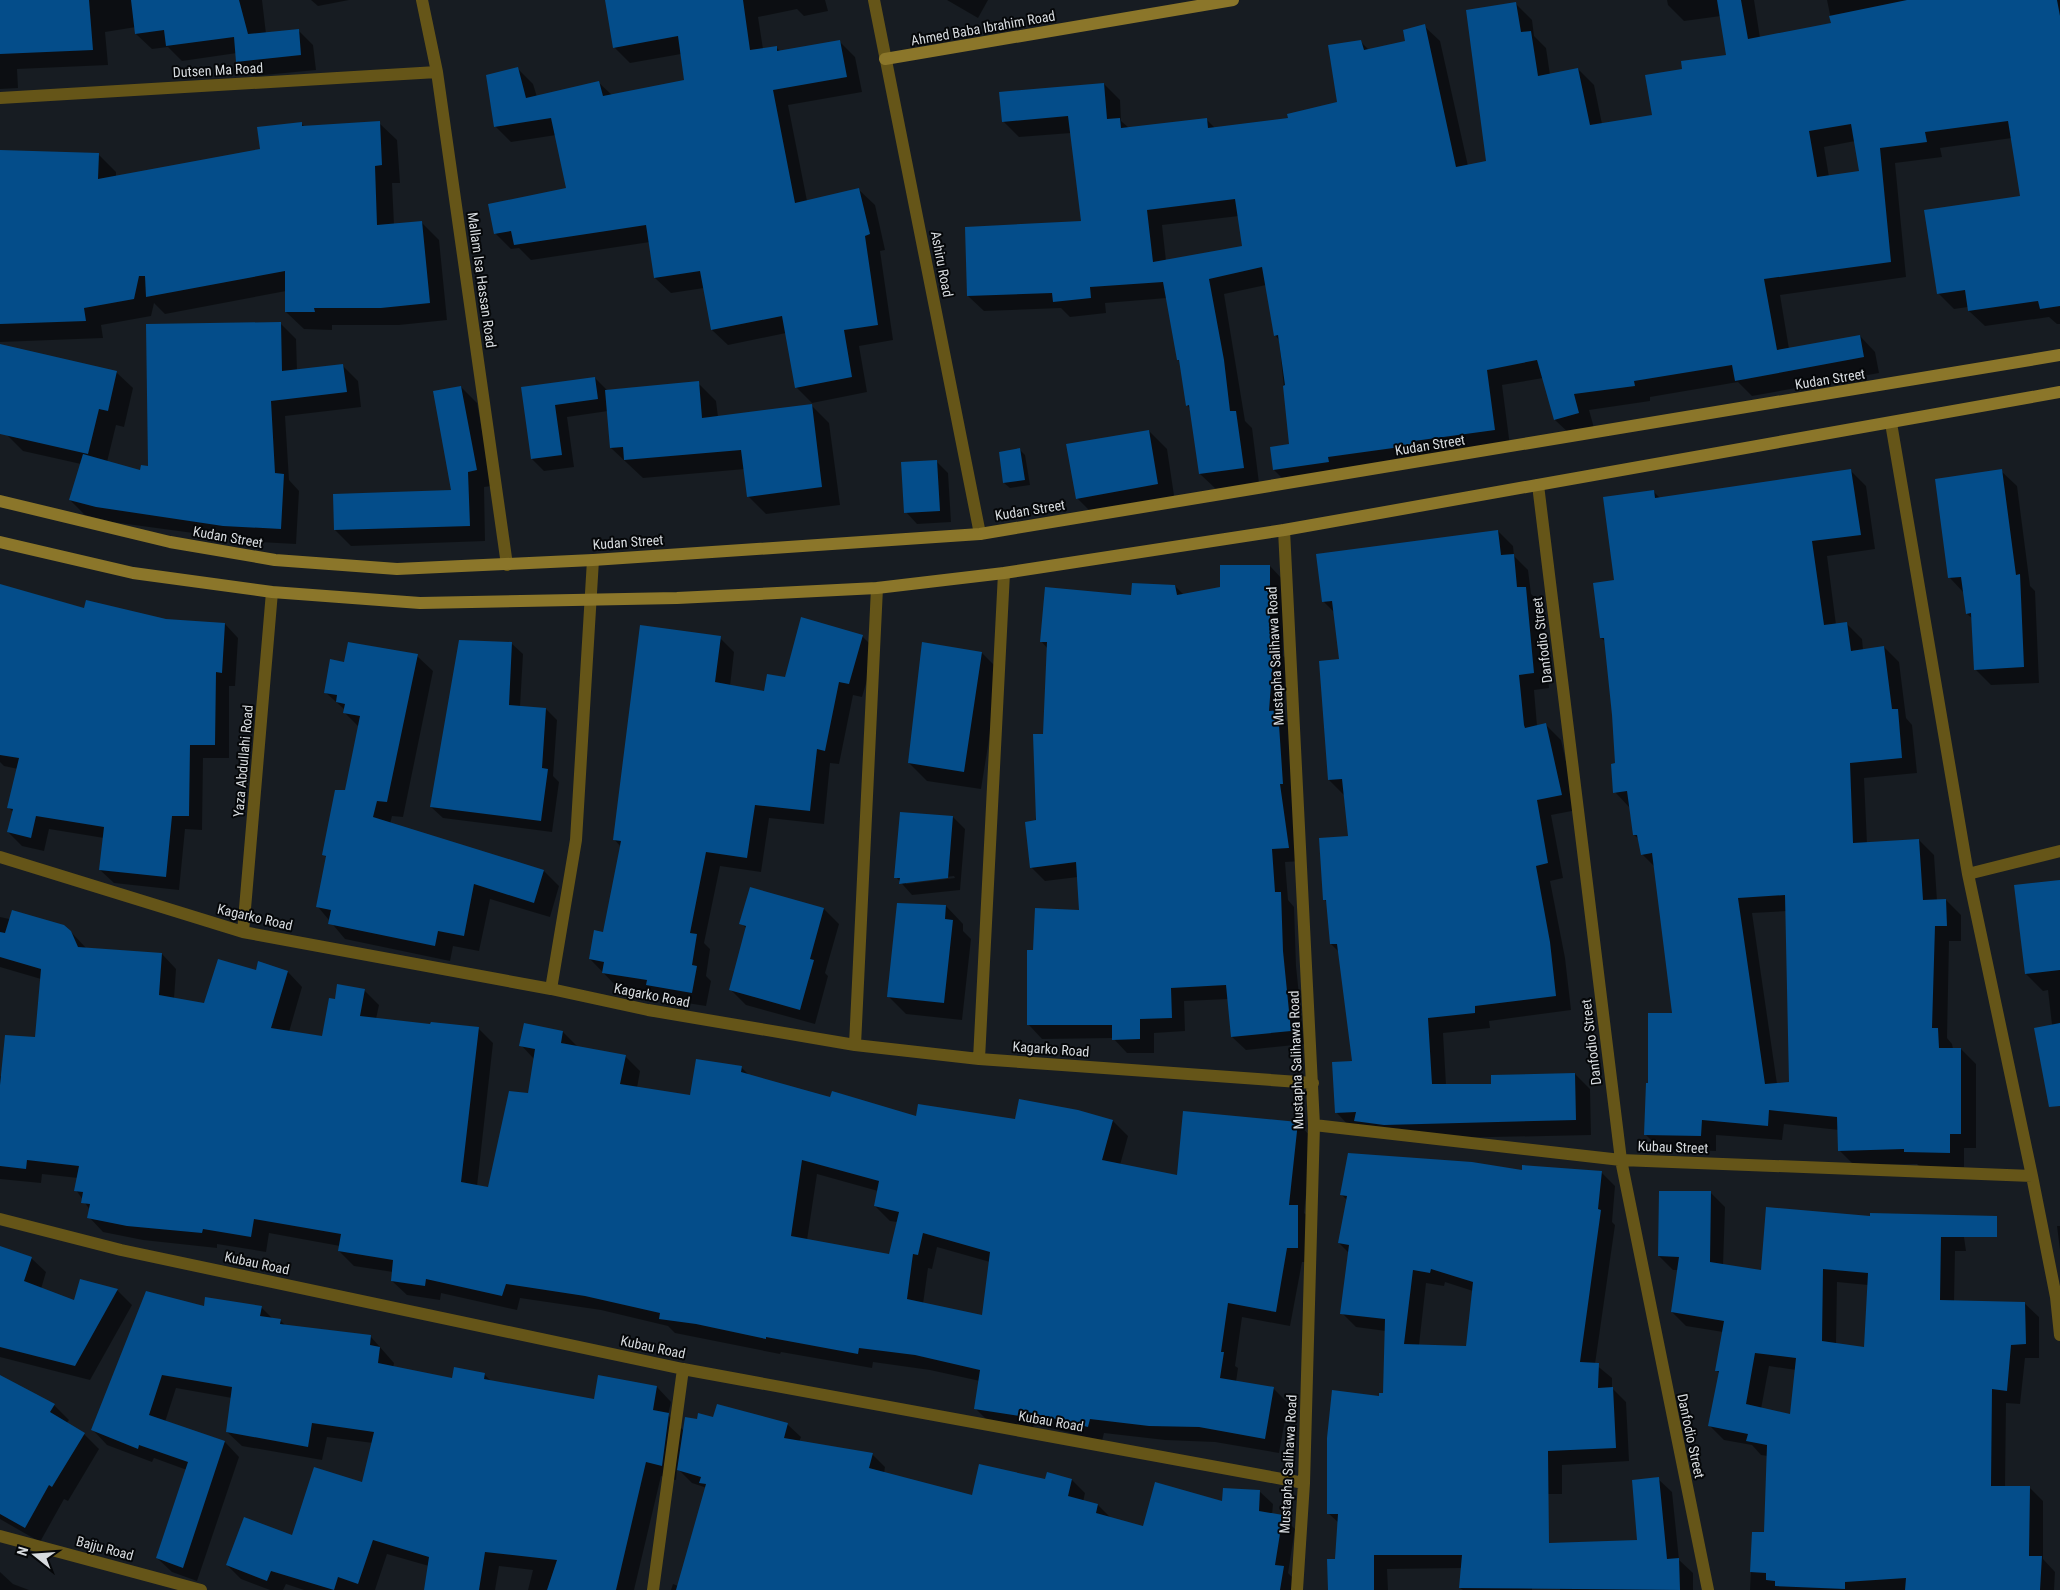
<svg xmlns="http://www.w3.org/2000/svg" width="2060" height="1590" font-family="'Roboto Condensed',sans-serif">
<rect width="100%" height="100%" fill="#171c22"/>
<!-- shadow -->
<path fill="#0007" fill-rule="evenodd" d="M0 0H262L266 34 298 30 313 45 316 70 253 76 237 61V53L182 61 168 47 152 49 136 34V27L105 32 108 65 17 69 18 88 0 89Z
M311 0H349L318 6Z
M606 0H825L828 11 804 16 797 9 758 17 763 49 776 47 781 52 840 42 855 57 862 92 788 105 807 201 859 190 875 205 885 250 880 251 893 340 859 346 867 392 812 403 796 387 786 333 728 345 712 330 704 288 671 293 655 278 650 242 531 260 519 248 511 249 495 233 568 189 556 135 511 142 495 126 517 68 533 84 537 97 599 83 612 95 685 81 681 54 630 63 615 48Z
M947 0H988L978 18Z
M1667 0H1754L1760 38 1832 24 1827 0H2060V324H2057L2049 317 1985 326 1969 311 1968 307 1954 309 1938 293 2021 197 2012 138 1940 148 1942 157 1895 163 1906 277 1780 295 1789 349 1860 336 1875 352 1879 373 1752 396 1738 382 1650 397V401L1589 410 1594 428 1571 435 1555 420 1543 378 1502 385 1510 446 1290 486 1274 470 1271 448 1290 445 1279 340 1275 335 1266 285 1224 294 1245 421 1252 428 1259 483 1216 489 1200 474 1191 410 1187 405 1181 362 1178 360 1167 298 1105 303 1106 313 1070 317 1061 308 984 311 968 296 1082 222 1071 133 1019 137 1003 121 1104 84 1120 100 1121 121 1129 128 1206 119 1215 128 1289 119 1338 103 1361 42 1370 51 1407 42 1424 26 1440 41 1468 166 1488 162 1516 4 1532 20 1534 36 1546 48 1550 75 1578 69 1594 85 1602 124 1654 116 1683 71 1727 57 1721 16 1684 21 1668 5ZM1855 141 1860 172 1829 177 1824 147ZM1239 216 1243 247 1166 261 1162 225Z
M301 123 305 127 379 123 397 140 400 183H392L394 225 421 222 439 240 447 320 399 325H332V330L304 329 286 312V291L165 314 154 303 151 316 101 325 103 338 0 342V152L98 154 116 172V177L261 150Z
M280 323 296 339 297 371 343 366 358 381 361 407 285 416 289 480 299 491 296 544 259 542 112 522 85 515 70 500 81 464 23 451 7 435 0 409V345L116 372 133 388 124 427 116 425 107 462 141 471 150 468Z
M595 378 607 390 698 383 716 401 718 417 811 405 829 423 840 505 766 514 748 496 745 469 643 478 611 448 608 411 567 417 574 467 544 471 532 459 523 388Z
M461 387 477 403 492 486 484 487 485 541 351 546 335 530 452 491Z
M1149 431 1167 449 1175 502 1095 516 1077 498Z
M1020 450 1025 455 1030 485 1010 488 1004 483Z
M936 461 948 473 951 522 917 524 906 512Z
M1851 471 1866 486 1875 549 1827 556 1836 625 1847 624 1862 639 1863 650 1884 647 1899 662 1906 718 1912 725 1917 773 1864 778 1867 844 1919 840 1934 855 1937 901 1946 900 1961 915V941H1949L1947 1038 1952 1044 1953 1049H1961L1976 1064V1148H1964V1167H1920L1917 1164 1854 1165 1839 1150V1130L1784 1124 1782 1140 1716 1135V1151L1660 1149 1645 1134 1649 1084 1673 1015 1655 867 1642 854 1640 840 1634 835 1630 808 1615 792 1617 764 1606 642 1601 638 1615 581 1654 492 1660 498ZM1787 911 1791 1083 1777 1084 1752 913Z
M2001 471 2017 486 2030 586 2035 591 2039 683 1991 685 1975 669 1973 619 1967 614 1964 593 1950 578Z
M1498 531 1513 546 1514 556 1528 570 1531 594 1541 603 1549 688 1534 690 1537 726 1546 725 1561 740 1577 810 1551 815 1563 878 1550 881 1565 958 1571 1010 1489 1021 1490 1028 1443 1033 1446 1085H1492L1575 1074 1590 1089 1591 1135 1400 1139 1351 1128 1336 1112 1353 1062 1339 952 1331 944 1327 903 1325 900 1350 838 1344 795 1329 780 1341 660 1335 613 1324 602 1318 555Z
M1270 566 1283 580V656L1287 659 1283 717 1291 725 1303 861 1285 862 1288 900 1294 907 1296 966 1304 1044 1246 1050 1232 1037 1229 999 1184 1001 1185 1031 1154 1033V1053H1127L1113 1038 1042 1039 1029 1025 1034 951 1081 911 1078 877 1045 881 1031 867 1044 735 1048 649 1041 641 1133 596 1175 586 1184 595 1221 588Z
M0 585 85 609 166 620 225 624 238 638 235 686H229V758H203L202 830 185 829 179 890 114 883 100 870 104 838 49 829 44 851 22 846 8 832 13 812 9 808 18 769 4 766 0 762Z
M862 636 876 650 862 697 853 695 839 764 830 763 824 824 769 818 761 872 720 866 704 943 710 949 706 976 711 981 706 1006 661 999 655 993 617 987 590 959 604 933 621 847 614 839 720 638 734 652 730 686 765 692Z
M511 643 523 654 520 707 546 709 557 720 553 776 559 782 552 832 443 818 431 807Z
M923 644 982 653 1000 671 981 789 927 781 909 763Z
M417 656 433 671 403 817 392 816 390 824 544 871 559 886 550 917 490 899 479 951 453 946 450 961 345 939 318 907 327 858 323 854 346 791 359 727 345 713 344 709 325 692 345 663Z
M953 817 965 829 960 890 912 895 896 877ZM954 876 955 878 906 884V882Z
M2060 881V1094L2048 990 2043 991 2026 974 2016 887Z
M946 906 963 924V931L971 939 962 1020 906 1014 888 996Z
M824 909 839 924 825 973 828 976 815 1024 746 1005 731 990 747 929 741 923Z
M0 917 71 932 86 948 162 954 176 969 174 999 205 1004 256 971 259 963 288 972 302 987 289 1032 323 1037 336 1001 364 990 379 1005 376 1019 431 1026 478 1028 493 1043 477 1186 489 1188 529 1095 534 1059 521 1045 525 1024 563 1032 578 1047 625 1056 640 1071 637 1088 691 1096 741 1067 750 1076 831 1099 917 1118 1113 1121 1128 1136 1120 1165 1178 1177 1298 1123 1312 1138 1304 1213 1313 1221 1312 1262H1302L1290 1326 1242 1317 1235 1366 1238 1368 1236 1382 1273 1388 1288 1403 1279 1453 1215 1442 1165 1440 1104 1433 1102 1441 1034 1424 1033 1430 991 1424 976 1409 980 1381 930 1370 873 1362 872 1368 781 1352 780 1354 675 1333 668 1326 601 1310 520 1298 517 1310 441 1293 440 1300 407 1295 392 1281 393 1272 354 1266 339 1251 340 1246 269 1233 266 1252 217 1244V1248L143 1240 103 1232 89 1217 90 1210 76 1190 78 1178 42 1174 41 1183 0 1179V1076L3 1077 36 1039 41 979 0 967ZM817 1174 878 1191 875 1206 890 1221 897 1222 890 1255 807 1240ZM937 1247 990 1262 983 1316 923 1304 928 1268 932 1269Z
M1523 1172H1601L1615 1186 1612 1222 1615 1225 1595 1364 1612 1378V1388L1626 1402 1629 1461 1562 1465V1494H1535L1532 1590H1463L1460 1588 1462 1568 1387 1569 1388 1590H1329L1336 1560 1339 1523 1328 1513 1380 1397 1384 1394 1386 1331 1356 1327 1342 1313 1349 1253 1339 1243 1347 1200 1341 1194ZM1445 1282 1473 1291 1468 1347 1419 1345 1426 1283 1444 1286Z
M1710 1192 1725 1207 1723 1266 1762 1271 1963 1230 1966 1251H1955L1954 1301 2024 1303 2039 1317V1358H2025L2020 1404 2006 1403 2005 1487H2029L2043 1501V1559L2055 1572 2054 1590H1750L1753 1533 1766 1534 1768 1456 1761 1455 1752 1445 1724 1440 1710 1426 1720 1374 1716 1370 1723 1332 1686 1326 1672 1312 1678 1270H1673L1659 1256ZM1837 1282 1868 1285 1865 1348 1836 1344ZM1769 1366 1796 1370 1791 1415 1761 1409Z
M2057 1226H2060V1250Z
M0 1247 31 1258 46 1272 41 1289 75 1302 117 1290 132 1305 90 1380 0 1357Z
M261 1307 273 1319 280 1320 286 1326 371 1337 394 1363 393 1368 452 1379 484 1374 491 1381 595 1400 657 1387 671 1402 668 1415 684 1431 697 1421 714 1419 787 1424 801 1437 799 1442 872 1454 885 1467 884 1473 973 1497 1046 1480H1072L1085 1493 1083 1502 1098 1505 1111 1518 1144 1528 1259 1491 1273 1504 1272 1515 1282 1516 1295 1529 1288 1573 1296 1581 1295 1590H671L673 1584 678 1586 707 1488 692 1483 677 1468 676 1480 661 1476 634 1590H528L533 1570 499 1566 495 1590H425L429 1566 387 1554 375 1590H304L286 1584 283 1590H270L241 1579 227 1565 293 1537 363 1483 373 1443 327 1437 322 1460 242 1446 227 1432 232 1398 176 1388 165 1422 225 1442 239 1457 197 1581 172 1572 157 1558 187 1470 154 1458 152 1462 107 1445 93 1430 205 1308Z
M0 1377 54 1405 69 1420 66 1424 84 1434 99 1449 68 1501 64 1499 40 1542 0 1519Z
M1658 1479 1672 1492 1679 1560 1693 1573V1590H1560L1559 1544 1639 1541Z
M0 1572 13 1584 29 1590H0Z"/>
<!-- building -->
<path fill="#044d8a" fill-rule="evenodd" d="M0 0H89L93 50 0 54Z
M131 0H239L248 34 299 29 301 55 236 62 234 37 166 46 164 30 135 34Z
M605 0H743L750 50 777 46V51L840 40 847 77 773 90 795 203 859 188 870 234 865 236 878 325 844 330 852 377 795 388 782 316 711 330 700 271 654 278 646 225 514 245 511 231 494 234 488 204 566 188 551 118 494 127 486 75 518 67 526 98 599 81 603 96 684 80 678 36 613 48Z
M1717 0H1741L1748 39 1831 23 1829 16 1907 0H2057L2060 16V306L2040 309 2038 301 1968 311 1965 290 1937 294 1924 210 2020 196 2008 121 1925 132 1927 142 1880 148 1891 262 1764 279 1777 350 1860 335 1864 357 1735 381 1732 365 1634 381 1635 386 1574 394 1579 413 1554 420 1537 360 1487 370 1495 430 1414 441 1415 445 1328 457 1329 462 1273 470 1270 447 1289 444 1283 386 1285 385 1278 335 1274 336 1262 267 1209 279 1224 360 1230 411H1236L1244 468 1199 474 1189 405 1186 406 1179 360H1177L1163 282 1090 287 1091 298 1053 302 1052 293 967 296 965 227 1081 221 1068 116 1002 122 999 92 1104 83 1107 119 1120 118 1121 128 1207 118 1208 128 1288 118 1287 114 1337 102 1328 45 1361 40 1364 50 1405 41 1403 30 1425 24 1456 167 1486 161 1466 10 1516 2 1521 32 1531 31 1538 76 1578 68 1590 125 1652 115 1645 75 1682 69 1681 61 1726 55ZM1851 124 1859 171 1817 177 1809 131ZM1235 199 1242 246 1153 262 1147 210Z
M380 121 382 165 375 166 377 225 422 221 430 303 381 308H314L315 312H285V271L146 297 145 276H139L134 299 84 308 86 321 0 324V150L99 153 98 179 260 149 257 127 302 122V126Z
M281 322 282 371 343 364 347 392 271 401 275 473 284 474 281 529 223 526 96 507 69 500 83 454 140 470 141 465 148 466 146 324Z
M0 344 117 371 108 411 99 409 88 454 0 434Z
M595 377 598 399 555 405 562 455 531 459 521 387Z
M699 381 702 418 812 404 822 487 747 497 741 450 624 460 623 447 610 448 605 390Z
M461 386 477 470 468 472 470 526 334 530 333 494 451 490 433 391Z
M1149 430 1158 484 1076 499 1066 444Z
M1020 448 1025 480 1003 483 999 452Z
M937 460 940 511 904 513 901 462Z
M1851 469 1861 535 1812 541 1824 625 1847 622 1851 651 1884 646 1892 709H1898L1902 758 1850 763 1853 843 1919 839 1923 900 1946 899 1947 926H1935L1932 1028H1938L1939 1048H1961V1134H1950V1153L1904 1152V1149L1838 1151 1837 1117 1769 1110 1768 1126 1702 1120 1701 1136 1644 1135 1646 1083H1648V1013H1672L1652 853 1641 855 1637 835H1633L1627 791 1613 793 1611 764 1615 763 1612 715 1604 638H1600L1593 583 1614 580 1603 497 1654 490 1655 498ZM1785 895 1789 1082 1765 1084 1738 898Z
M2002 469 2016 575 2020 574 2024 667 1974 670 1971 613 1966 614 1961 577 1948 578 1935 479Z
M1498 530 1501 555 1514 554 1517 587H1526L1534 673 1519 675 1524 725 1525 728 1546 723 1562 795 1537 800 1548 863 1536 866 1550 942 1556 996 1475 1006V1013L1428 1018 1432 1084H1491V1075L1575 1073 1576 1120 1384 1125 1354 1121 1356 1112 1335 1113 1332 1062 1352 1061 1337 944H1330L1326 900H1323L1319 838 1348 836 1342 779 1328 780 1319 661 1339 659 1332 601 1322 602 1316 554Z
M1220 565H1270V644H1274L1269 711 1278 710 1283 784H1280L1289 848 1272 849 1275 892H1281L1283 951 1291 1031 1231 1037 1226 985 1171 988 1172 1018 1140 1019V1039L1112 1040V1025H1027V950H1033L1035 908 1079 910 1076 862 1030 868 1025 822 1036 820 1033 734H1043L1047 642H1040L1045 587 1131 595 1132 583 1175 585 1177 595 1220 587Z
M0 584 84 608 86 600 166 619 225 623 222 673 216 672 215 745H190L189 816H172L166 877 99 870 104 827 36 816 31 838 7 832 13 809 7 808 19 758 0 755Z
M801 617 863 635 849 684 839 682 825 751 817 749 810 811 755 805 747 858 706 852 690 933 697 934 692 965 697 966 692 993 646 985 647 980 602 973 604 962 589 959 594 930 603 932 621 841 613 840 640 625 721 636 715 682 764 691 767 674 785 677Z
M459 640 512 642 509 705 546 708 542 768 548 769 541 821 430 807Z
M348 642 418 654 387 802 377 801 373 817 544 870 534 903 474 884 464 936 438 931 435 946 328 924 331 910 316 907 326 856 322 855 335 790H345L360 716 343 713 345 704 336 702 337 695 324 693 330 659 344 662Z
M922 642 982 652 964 772 908 763Z
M900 812 953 816 948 878 899 884 900 878H894Z
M2060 880V970L2025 974 2014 885Z
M750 887 824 908 810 959 814 960 800 1010 729 990 746 926 739 924Z
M897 903 946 905 945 919 953 920 944 1003 887 997Z
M12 910 64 925 71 931 78 947 162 953 159 995 204 1003 218 959 256 970 258 961 288 971 271 1028 322 1036 329 998 335 999 337 984 365 989 360 1016 430 1024 431 1022 479 1027 461 1182 488 1187 509 1091 528 1093 535 1049 519 1046 524 1023 563 1031 561 1043 626 1055 620 1084 690 1095 696 1059 742 1066 741 1072 830 1097 832 1091 916 1116 918 1104 1015 1119 1019 1099 1078 1110 1113 1120 1102 1160 1177 1175 1183 1111 1298 1122 1289 1205H1298V1248H1287L1276 1312 1228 1303 1221 1352H1224L1220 1378 1274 1387 1265 1439 1199 1427 1149 1426 1090 1419 1088 1427 1020 1410 1019 1416 974 1409 980 1370 915 1355 859 1348 858 1354 766 1337V1339L696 1324 659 1319 660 1313 585 1296 506 1284 502 1296 426 1279 425 1286 391 1281 393 1260 338 1251 341 1234 254 1219 251 1237 203 1229 202 1233 127 1226 87 1218 90 1204 81 1203 83 1192 74 1191 79 1166 27 1160 26 1169 0 1166V1085L5 1035 35 1037 41 969 0 957V932L5 933ZM802 1160 879 1181 874 1206 899 1212 889 1254 791 1236ZM923 1233 990 1252 982 1315 907 1299 913 1254 918 1255Z
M2060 1023V1106L2049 1107 2034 1028Z
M1348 1153 1472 1162 1522 1170V1165L1602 1171 1598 1209 1601 1210 1580 1362 1599 1363 1598 1388 1613 1387 1616 1448 1548 1451 1549 1543 1637 1540 1632 1480 1659 1477 1667 1559 1679 1558 1680 1590 1459 1588 1462 1555H1374V1590H1328L1327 1559H1335L1338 1514H1327V1438L1332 1390 1379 1396V1393H1383L1385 1319 1340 1314 1349 1245 1338 1243 1347 1196 1340 1195ZM1431 1269 1473 1282 1466 1346 1404 1344 1413 1270 1430 1273Z
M1659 1191H1711L1710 1262 1761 1270 1766 1207 1870 1216V1213L1997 1216V1237H1941L1940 1300 2025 1302 2026 1344 2011 1345 2007 1391 1992 1389 1991 1486H2030L2029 1556H2042L2040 1590H1905L1906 1578 1845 1582V1589L1775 1586V1581L1766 1580V1573L1750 1572 1752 1532H1764L1767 1445 1746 1441 1748 1434 1708 1426 1719 1371H1715L1724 1321 1671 1312 1679 1257 1658 1256ZM1823 1269 1868 1273 1864 1347 1822 1341ZM1755 1353 1796 1358 1790 1414 1746 1404Z
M0 1246 32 1257 24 1281 74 1300 80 1279 118 1289 75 1366 0 1347Z
M146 1291 204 1306 205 1297 262 1306 260 1316 281 1319 280 1324 371 1335 370 1345 380 1347 378 1363 452 1378 454 1367 485 1373 484 1379 594 1399 598 1375 657 1386 653 1410 669 1413 662 1466 646 1462 616 1590H547L557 1560 485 1552 479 1590H424L429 1557 373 1540 358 1584 338 1577 334 1590 271 1571 267 1581 226 1565 244 1517 292 1535 314 1467 362 1482 374 1432 312 1423 308 1447 226 1432 232 1387 162 1375 149 1415 225 1441 183 1568 156 1558 188 1462 139 1445 138 1449 91 1430Z
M0 1375 55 1404 50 1412 85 1433 52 1487 49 1485 25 1528 0 1514Z
M717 1404 788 1423 784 1438 873 1453 869 1468 972 1495 979 1464 1045 1479 1047 1472 1072 1479 1068 1496 1098 1504 1096 1513 1143 1526 1155 1482 1222 1501 1223 1488 1260 1490 1259 1511 1283 1515 1275 1565 1284 1566 1280 1590H676L706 1484 699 1483 701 1477 677 1470 685 1417 697 1419 698 1413 713 1417Z"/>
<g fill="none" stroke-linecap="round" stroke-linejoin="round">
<!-- street -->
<path stroke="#655518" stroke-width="12" d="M422 0 437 72 507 565
M874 0 980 534
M0 98 437 72
M1891 423 1968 874 2032 1176 2056 1297 2060 1335
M1538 485 1621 1160 1708 1590
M1284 530 1314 1125 1304 1483 1297 1590
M0 857 243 932 551 989 648 1010 855 1045 979 1059 1313 1083
M1968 874 2060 851
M243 932 272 592
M551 989 576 840 593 560
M855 1045 877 588
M979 1059 1004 573
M1314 1125 1621 1160 2032 1176
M0 1219 121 1250 683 1369 1304 1483
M0 1536 201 1590
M653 1590 683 1369"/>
<!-- secondary -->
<path stroke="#8b762a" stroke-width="12" d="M885 59 1233 0
M0 501 170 542 275 560 397 569 593 560 980 534 2060 355
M0 542 133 573 272 592 420 603 677 598 877 588 1004 573 1284 530 2060 392"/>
</g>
<g text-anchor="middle" stroke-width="4" stroke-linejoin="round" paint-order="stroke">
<!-- street labels -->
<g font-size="14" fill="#d7dbdf" stroke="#050709">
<text transform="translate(983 28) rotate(-10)" y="5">Ahmed Baba Ibrahim Road</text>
<text transform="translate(218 70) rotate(-3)" y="5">Dutsen Ma Road</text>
<text transform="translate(942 264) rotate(79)" y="5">Ashiru Road</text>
<text transform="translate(482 280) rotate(82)" y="5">Mallam Isa Hassan Road</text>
<text transform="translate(1830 379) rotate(-9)" y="5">Kudan Street</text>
<text transform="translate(1430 445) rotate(-9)" y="5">Kudan Street</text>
<text transform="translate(1030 510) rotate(-9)" y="5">Kudan Street</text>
<text transform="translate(228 537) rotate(10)" y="5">Kudan Street</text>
<text transform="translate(628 542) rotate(-4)" y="5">Kudan Street</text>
<text transform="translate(1542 640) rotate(-97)" y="5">Danfodio Street</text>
<text transform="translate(1275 656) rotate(-93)" y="5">Mustapha Salihawa Road</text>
<text transform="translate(243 761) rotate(-85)" y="5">Yaza Abdullahi Road</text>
<text transform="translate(255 917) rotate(13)" y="5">Kagarko Road</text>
<text transform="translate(652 995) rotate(11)" y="5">Kagarko Road</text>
<text transform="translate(1591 1042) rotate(-97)" y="5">Danfodio Street</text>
<text transform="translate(1051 1049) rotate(4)" y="5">Kagarko Road</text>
<text transform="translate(1296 1060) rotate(-92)" y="5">Mustapha Salihawa Road</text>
<text transform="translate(1673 1147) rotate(2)" y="5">Kubau Street</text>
<text transform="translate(257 1263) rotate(12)" y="5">Kubau Road</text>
<text transform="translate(653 1347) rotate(12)" y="5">Kubau Road</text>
<text transform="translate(1051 1421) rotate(10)" y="5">Kubau Road</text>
<text transform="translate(1691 1436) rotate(78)" y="5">Danfodio Street</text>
<text transform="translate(1288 1464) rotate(-87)" y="5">Mustapha Salihawa Road</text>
<text transform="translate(105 1548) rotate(15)" y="5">Bajju Road</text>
</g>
</g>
<!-- north arrow -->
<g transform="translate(35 1555) rotate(287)" stroke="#050709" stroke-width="4" paint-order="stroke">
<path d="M0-4L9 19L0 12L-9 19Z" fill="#d7dbdf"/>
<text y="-8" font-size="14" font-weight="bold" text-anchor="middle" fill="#d7dbdf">N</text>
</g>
</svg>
